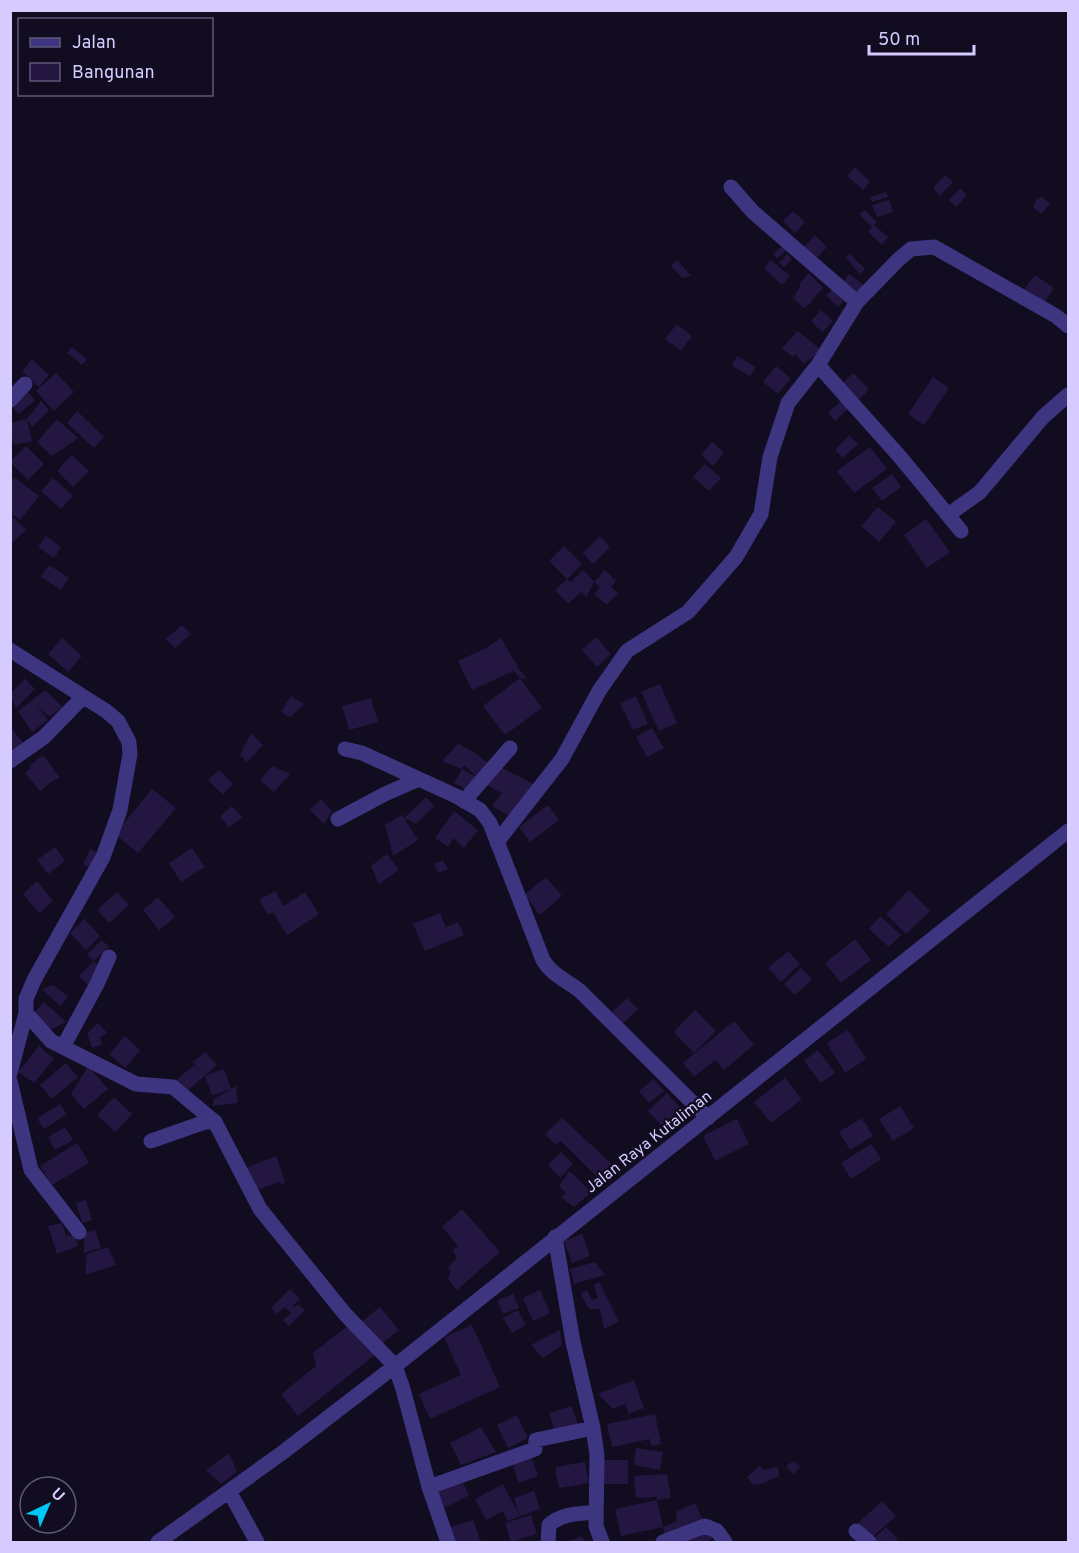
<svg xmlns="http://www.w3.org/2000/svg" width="1079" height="1553" font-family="Overpass,sans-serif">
<rect width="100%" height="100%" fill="#110c20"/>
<!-- building -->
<path fill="#231741" d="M855 167 870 182 863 190 847 176Z
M945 175 953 182 940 196 933 188Z
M960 188 967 195 956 207 949 200Z
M886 192 888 197 872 202 870 197Z
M1042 197 1050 204 1041 214 1033 207 1037 199Z
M889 200 893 212 877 217 872 205Z
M864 210 877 222 874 225 888 237 882 245 868 232 872 227 859 214Z
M793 211 805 222 795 233 783 221Z
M815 235 827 247 814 261 801 250Z
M782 246 786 251 777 258 773 254Z
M787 254 792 259 784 267 779 263Z
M850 254 865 269 860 274 846 258Z
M677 260 691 276 682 278 671 266Z
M771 260 790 276 782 285 764 268Z
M809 273 823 288 814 298 810 304 804 308 793 298 801 285 799 284Z
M849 274 864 285 859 293 844 282Z
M1035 275 1054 288 1043 305 1023 291Z
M832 290 844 301 838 307 826 295Z
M821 310 833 321 822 332 811 321Z
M677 324 692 336 681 351 665 339Z
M798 331 821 350 804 364 795 354 793 357 782 348Z
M72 347 87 359 82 365 67 353Z
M737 356 756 367 750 376 732 366Z
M32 359 49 375 39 387 22 371Z
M776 366 791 378 778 394 763 382Z
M56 373 74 392 54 411 36 391Z
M853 373 869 389 858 401 841 385Z
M933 377 949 388 924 425 908 414Z
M27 391 35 400 19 414 11 405Z
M41 401 49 410 32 427 27 419 32 441 13 445 10 423 27 419Z
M841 401 848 409 835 421 828 413Z
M77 411 104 437 94 448 67 423Z
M57 419 78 438 52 456 37 442Z
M849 435 858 444 843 458 835 450Z
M712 442 724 453 713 466 701 455Z
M26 446 44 464 28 480 10 462Z
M870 447 887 469 854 493 837 471Z
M72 455 89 471 73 487 57 471Z
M705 464 721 478 709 491 693 477Z
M892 474 901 487 882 501 872 488Z
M14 477 39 496 20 520 10 513V482Z
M53 478 73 496 61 509 41 491Z
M878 507 896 522 879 542 861 526Z
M10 514 26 530 10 545Z
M926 519 950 552 927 568 904 535Z
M46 536 61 547 54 558 38 547Z
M600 536 610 547 593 564 583 553Z
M564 546 582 564 567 579 549 561Z
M49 565 69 578 61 590 41 577Z
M583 570 594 582 605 570 616 581 611 587 618 593 607 605 594 594 600 587 594 582 586 597 581 592 568 604 555 590 567 579 571 582Z
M182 625 191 634 175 648 166 639Z
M596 637 611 654 597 667 582 650Z
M62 638 82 656 68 672 48 654Z
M501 638 519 669 527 679 520 678 542 708 505 735 483 706 520 678 514 671 472 690 458 661 486 648Z
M25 679 35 689 16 708 10 694Z
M660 684 677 723 659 731 641 692Z
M45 690 63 707 49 717 36 704 48 720 32 732 18 711Z
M291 696 304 704 290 717 281 712Z
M636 696 648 724 633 730 620 703Z
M371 698 378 722 349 730 342 706Z
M10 726 24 744 10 753Z
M652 728 664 748 647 757 636 737Z
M251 733 263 745 247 762 240 755Z
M458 744 474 752 490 765 471 792 454 783 462 769 478 778 464 765 462 769 442 761Z
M43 755 60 778 52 781 40 791 25 773 31 768 29 766Z
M497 765 533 784 513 818 492 806 502 793 487 785Z
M272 766 290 774 274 792 260 780Z
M219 770 233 784 223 795 208 780Z
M152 789 176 808 138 853 115 834Z
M426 797 434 806 416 824 404 818 418 840 393 856 385 825 402 815 404 818Z
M321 799 332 811 324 824 310 810Z
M548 805 559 820 530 842 519 827Z
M232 806 242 817 229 828 220 816Z
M454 811 478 830 464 848 453 838 448 847 435 838Z
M55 847 65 861 48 874 37 860Z
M192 848 205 867 181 882 169 863Z
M90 849 99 853 92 869 83 864Z
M387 854 399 870 379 884 371 866Z
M443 860 448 869 438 873 434 864Z
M546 877 562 896 540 915 524 895Z
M37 881 53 901 39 913 23 894Z
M909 890 930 911 906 934 886 914Z
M275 891 284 906 305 892 319 914 287 935 273 912 268 915 259 900Z
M117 892 129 905 109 923 97 910Z
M158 897 175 917 159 930 143 910Z
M440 913 446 927 458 922 464 935 425 951 413 924Z
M880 916 901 935 889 947 869 929Z
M84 919 100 936 86 950 70 933Z
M855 939 871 960 841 983 825 963Z
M102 940 109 947 94 961 87 954Z
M788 951 800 964 781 982 768 968Z
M94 961 108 977 97 995 79 976Z
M801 968 812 979 795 995 784 984Z
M54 985 68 997 60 1006 42 989Z
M627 998 638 1009 622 1024 611 1013Z
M44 1002 66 1022 44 1033 32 1015Z
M695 1010 716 1031 694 1053 674 1032Z
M734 1021 754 1045 724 1070 715 1060 694 1077 683 1063Z
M98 1023 107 1033 100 1037 102 1045 92 1048 87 1033Z
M848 1030 866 1059 845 1073 827 1043Z
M125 1036 140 1050 125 1068 109 1054Z
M39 1046 54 1059 34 1083 18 1072Z
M818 1050 835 1073 821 1083 804 1061Z
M205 1052 217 1065 185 1093 174 1082 194 1065 202 1073 193 1062Z
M66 1063 78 1077 52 1099 40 1085Z
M88 1066 108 1089 84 1109 71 1094Z
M224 1069 231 1089 212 1095 205 1076Z
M785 1078 802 1099 771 1123 754 1102Z
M654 1079 664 1091 649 1103 639 1091Z
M236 1086 238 1103 212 1106 214 1099Z
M667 1093 681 1108 662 1126 648 1111Z
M114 1097 132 1114 115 1132 97 1115Z
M60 1104 67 1114 44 1129 37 1118Z
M900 1106 914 1128 893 1141 879 1119Z
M562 1118 613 1165 598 1178 561 1141 556 1145 545 1134Z
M862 1118 873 1136 850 1150 839 1132Z
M737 1119 749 1144 715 1161 703 1136Z
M65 1127 73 1140 55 1150 48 1137Z
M77 1143 89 1163 52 1185 40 1166Z
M871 1144 881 1159 851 1179 841 1163Z
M561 1152 573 1164 560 1178 548 1165Z
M276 1156 285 1182 282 1185 280 1182 281 1181 252 1192 243 1169Z
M569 1171 592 1192 574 1207 561 1197 566 1193 559 1186Z
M86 1200 92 1220 82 1223 76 1203Z
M462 1209 500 1252 457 1290 448 1279 451 1270 447 1268 457 1258 453 1250 458 1246 442 1227Z
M62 1223 66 1236 75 1234 78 1246 57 1254 48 1226Z
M95 1230 101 1248 84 1253V1233Z
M582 1234 590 1256 572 1263 564 1241Z
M108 1247 116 1265 85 1275 87 1254Z
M595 1262 605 1275 574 1284 570 1269Z
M599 1282 619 1321 604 1329 600 1309H589L581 1294 587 1290 592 1300 598 1298 594 1285Z
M290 1289 300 1299 293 1305 295 1307 298 1304 305 1310 289 1326 283 1320 291 1313 285 1307 277 1314 271 1308Z
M540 1290 550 1313 533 1321 523 1298Z
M513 1294 519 1308 503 1314 497 1300Z
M380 1307 399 1330 380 1345 361 1322Z
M518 1310 526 1325 512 1333 503 1318Z
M351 1323 376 1354 298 1416 281 1394 316 1366 313 1353Z
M472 1325 500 1387 430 1419 419 1394 461 1375 444 1337Z
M560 1330 562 1345 543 1358 531 1345Z
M634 1380 644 1408 629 1414 625 1404 613 1409 598 1394Z
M572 1406 578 1425 555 1432 549 1413Z
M655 1414 661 1444 651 1446 650 1439 612 1447 607 1424Z
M517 1415 528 1438 508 1448 497 1425Z
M481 1427 496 1452 461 1465 450 1443Z
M636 1448 663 1452 660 1470 634 1465Z
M229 1453 237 1472 221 1484 206 1470Z
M530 1453 538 1476 519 1483 511 1460Z
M603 1460H628V1484H603Z
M794 1461 800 1467 793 1474 786 1466Z
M585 1462 589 1483 559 1488 555 1467Z
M760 1466 763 1470 778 1467 779 1476 764 1483 753 1485 747 1477Z
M667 1474 671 1498 657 1500V1497L636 1498 634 1476Z
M460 1477 469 1495 445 1508 435 1491Z
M503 1484 520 1516 508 1521 503 1511 486 1520 475 1499Z
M534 1491 540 1509 520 1516 514 1498Z
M657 1500 663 1527 621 1536 615 1509Z
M882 1501 896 1516 870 1539 857 1524Z
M695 1503 712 1539 705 1542H666L663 1527 677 1521 676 1512Z
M531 1515 537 1534 511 1542 505 1523 521 1518 522 1520 521 1518Z
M473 1520 481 1542H456L450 1527Z
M886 1527 898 1539 894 1542H875L872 1540Z
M582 1536 585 1542H567Z"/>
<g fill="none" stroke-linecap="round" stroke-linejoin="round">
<!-- street -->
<path stroke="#3e3580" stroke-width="15" d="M731 187 753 212 857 302
M818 365 901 458 961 531
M10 400 25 384
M948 515 980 492 1043 417 1068 395
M10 650 106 711 118 721 129 742 130 754 120 810 103 857 34 980 26 999V1013L51 1041 136 1084 173 1087 215 1122 260 1209 345 1314 395 1366 403 1389 429 1487 448 1542
M345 749 362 753 456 796 480 810 490 823 543 960C551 974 567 981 580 991L708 1118
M10 761 44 737 83 697
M464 801 510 748
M338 819 385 794 419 779
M497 842 562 759 599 691 627 651 688 612 736 557 761 514 770 457 788 403 818 365 857 302 898 260 911 249 934 247 1056 316 1068 326
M63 1047 97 984 109 957
M10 1073 26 1013
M10 1081 31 1170 79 1232
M151 1141 205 1122H215
M555 1237 573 1342 593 1428 597 1455 596 1526 602 1542
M429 1487 535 1449 536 1440 593 1428
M229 1491 257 1542
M856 1531 869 1542
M158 1542 282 1453 395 1366 1068 831
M548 1542 549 1525C562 1513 578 1514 596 1512
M663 1542 705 1526 717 1531 725 1542"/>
</g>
<g text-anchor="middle" stroke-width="4.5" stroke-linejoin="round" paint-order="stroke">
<!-- street labels -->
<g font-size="16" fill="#d5cbff" stroke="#110c20">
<text transform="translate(648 1141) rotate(-38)" y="6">Jalan Raya Kutaliman</text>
</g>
</g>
<!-- border -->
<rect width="1079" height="1553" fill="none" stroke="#d5cbff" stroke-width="24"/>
<!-- legend -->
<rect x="18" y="18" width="195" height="78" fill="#110c20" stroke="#5f5879" stroke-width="1.5"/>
<rect x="30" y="38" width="30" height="9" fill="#3e3580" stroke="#5f5879" stroke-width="1.5"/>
<text x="72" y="48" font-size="18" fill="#d5cbff">Jalan</text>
<rect x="30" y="63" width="30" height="18" fill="#231741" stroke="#5f5879" stroke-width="1.5"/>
<text x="72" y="78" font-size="18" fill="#d5cbff">Bangunan</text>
<!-- north arrow -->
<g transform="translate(48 1505) rotate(44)"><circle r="28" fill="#110c20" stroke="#5f5879" stroke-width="1.5"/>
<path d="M0-4.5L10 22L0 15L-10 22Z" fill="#00c8f6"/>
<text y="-9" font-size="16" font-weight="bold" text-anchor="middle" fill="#d5cbff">U</text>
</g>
<!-- scale -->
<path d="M869 45v9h105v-9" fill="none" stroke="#d5cbff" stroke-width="3"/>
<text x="878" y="45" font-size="18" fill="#d5cbff" stroke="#110c20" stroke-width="4.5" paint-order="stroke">50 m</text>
</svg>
